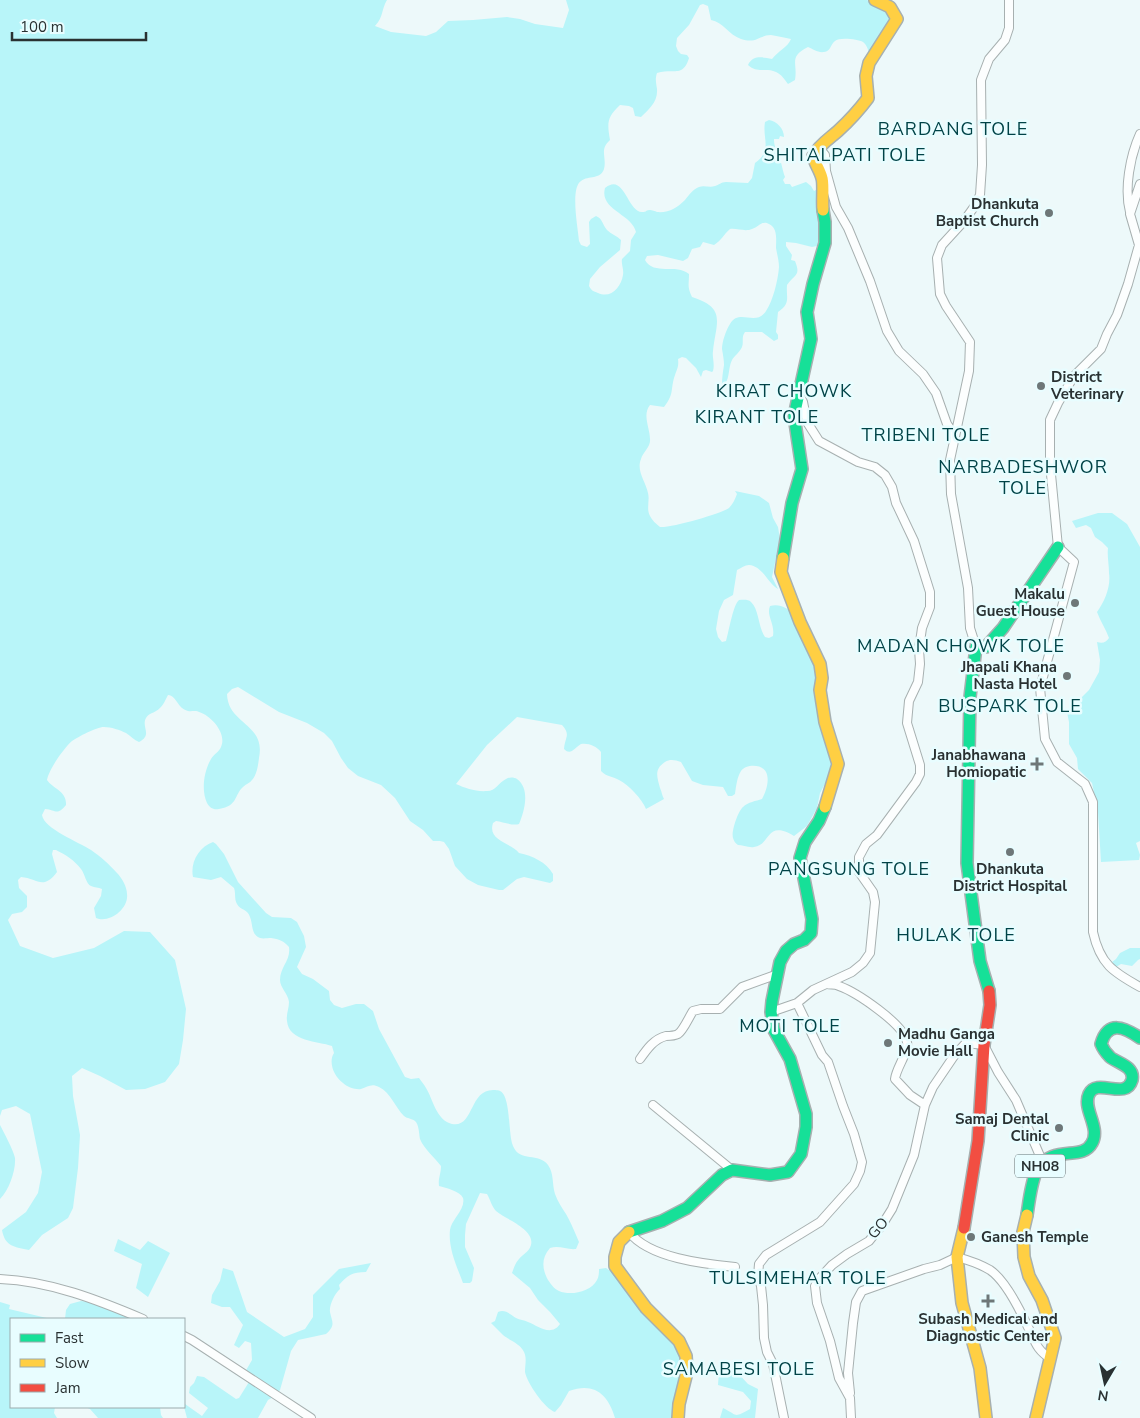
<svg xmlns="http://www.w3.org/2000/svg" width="1140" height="1418" font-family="'Nunito Sans',sans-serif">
<rect width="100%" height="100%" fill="#edf9fa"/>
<!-- green -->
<path fill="#b8f5f9" d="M0 0H387C381 10 384 16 375 26L391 32 426 36 436 32 448 21 473 20 507 17 520 19 535 24 563 28 569 10 566 0H867L880 6 890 16 885 29 869 53C868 49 866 44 863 42 858 39 839 37 835 41 830 45 831 51 824 52 818 53 813 49 808 47 788 57 798 63 795 80L788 84C785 80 781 74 776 72 765 67 758 74 748 65 753 55 762 57 772 59 778 51 788 47 791 39 785 38 778 36 771 35 759 35 757 44 741 39 729 35 723 22 711 20L708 6 703 4 700 5 689 25 677 38 676 46 678 51 681 54 687 55 689 58C683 78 673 68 657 73 655 79 656 82 657 89 658 102 649 109 641 117L635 116 633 108 629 106 620 105C607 117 607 123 610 140 599 150 607 157 604 169 600 180 589 175 581 181 570 188 578 228 579 241L581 245 587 247 590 244 589 222 591 219 596 216C603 219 602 224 607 230 611 234 617 236 621 240L620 250 600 267 590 279 589 286C592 291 593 291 598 293 611 299 621 287 623 275 624 269 621 264 622 259L630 251 631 240 636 232C632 214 599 210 605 188 624 172 627 211 642 212 648 212 643 211 650 210 652 210 655 211 657 212 669 213 677 208 685 200 689 195 693 189 699 187 704 185 710 188 715 186 719 185 721 182 726 182L748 183 752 178 755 163C773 150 762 139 765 122L769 120C777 121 784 129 784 137L780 136 779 139H774C774 145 775 146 777 151 781 159 782 169 785 177L783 180 785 184H790L792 187 806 182 811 186 814 191 820 188 822 245 812 247 796 243 786 242V246L792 255 791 260 795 261C801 276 795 274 787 285 786 299 791 303 778 312L776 332 778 335V339L774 341 762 332H745C741 337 744 342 742 347 740 352 734 356 732 360 728 368 730 377 725 384H722C722 378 723 371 724 365 724 360 723 355 722 349 722 342 726 330 730 324 739 308 756 327 766 311 773 301 778 280 779 267 779 261 777 254 776 248 776 240 778 228 769 224 762 220 759 227 752 229 745 232 737 228 730 229 724 234 721 241 714 245L703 242 700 247 692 249 688 258 683 261 658 255 647 256 645 260C654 276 676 263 689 274 689 285 687 286 692 297 727 308 716 322 713 351 712 358 715 364 713 371L712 372 706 370 703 371 701 377 696 368 686 358 682 357 678 359C679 367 677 369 675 375 670 389 675 393 664 407L650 405C642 415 650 428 650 439 651 447 643 452 641 459 636 471 646 482 648 493 650 500 646 509 650 516 652 520 656 524 660 527 671 528 720 514 729 508 733 504 735 499 737 494L735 491 759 496 769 503 773 518 778 527 780 539 772 577 778 589C768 584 763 566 749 565 745 565 741 568 737 570L733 595 724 600 719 611 716 629 718 637 722 642 726 641C729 631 733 605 739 600 743 600 748 599 751 602 759 609 758 627 765 637L769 638 773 636C775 623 766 616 770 606 788 601 801 622 810 635L835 765 820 793 817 808 807 826 794 836C766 819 771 845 754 847 749 848 742 845 738 845 735 843 734 841 733 838 731 832 738 811 743 807 748 802 756 801 762 799 766 792 770 780 766 772 762 764 746 764 741 771 737 777 736 787 735 794L732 796H728L723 787 703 785 692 781 681 762C675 760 670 759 665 762 654 769 657 777 660 788 662 792 662 796 664 799L646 809C642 799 629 785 619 780 612 776 607 777 601 771V752C596 746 589 743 581 744 574 748 571 756 564 749 565 737 571 735 562 725L517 717 487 745 456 784C465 788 476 792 487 791 496 791 498 783 506 779 509 777 514 777 517 779 531 789 524 812 519 824 513 826 503 822 496 821L493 823C487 841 512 843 519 853 533 856 546 862 553 874V881L550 883 524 877 517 879 503 890H499L478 885 467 879 455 866 449 849 444 842 440 841H433L423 830 410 821 395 798 381 785 358 776 348 768 341 758 332 741 324 733 307 723 279 712 238 687 232 689 227 694C228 725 266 723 259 758 258 766 257 774 252 780 250 783 246 784 243 787 234 795 238 806 219 809 213 810 210 808 207 803 201 790 204 771 211 759 214 754 219 752 221 747 227 734 212 716 199 712 196 710 191 712 188 711 177 708 177 696 168 695 165 701 162 708 156 711 153 713 148 714 146 718 141 727 153 735 139 742 134 740 131 736 126 733 120 730 111 727 104 727 96 727 78 737 72 741 64 748 49 769 47 780 53 789 67 791 66 805 57 816 56 810 45 809L42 815C44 829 79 842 91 850 100 856 110 865 117 873 122 878 127 887 127 894 129 909 109 924 96 918L94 908 101 896 102 889C98 887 95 888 91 886 86 884 85 874 81 869 74 860 66 855 56 850H53L52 854 57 872C43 891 37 878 21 877L18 880 19 888 27 896V907L22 912 12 914 8 920 20 946 53 958 94 948 124 931 150 932 175 960 186 1009 183 1040 179 1064 165 1082 145 1089 126 1090 100 1076 82 1068 72 1076 73 1096 80 1135 78 1168 73 1208 68 1218 42 1235 29 1250C15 1247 5 1247 2 1230L26 1212 38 1193 42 1172 30 1114 16 1106 2 1110 0 1116Z
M1098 513H1112L1127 524 1140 547V841L1136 843 1140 855 1139 860 1101 862 1098 812 1092 783 1078 769 1077 758 1069 744V722L1067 712 1089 690 1099 672 1100 660 1097 642C1103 644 1106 642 1109 638 1106 629 1100 621 1097 612 1105 601 1111 586 1109 573 1109 564 1107 556 1108 548L1102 542 1095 537 1091 528 1086 525 1076 528 1072 521Z
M213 842 216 844 224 854 238 882 266 913 272 917 291 918 297 922 304 936 306 947 297 967 302 974 313 979 329 991 330 1000 334 1005 342 1008 356 1004H364L373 1011 379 1029 405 1077 411 1079 419 1078C421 1081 424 1084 426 1088 433 1099 436 1120 452 1124 474 1128 469 1090 493 1090 493 1090 500 1090 500 1091 511 1096 508 1135 513 1146 520 1163 539 1152 548 1165 554 1173 552 1184 555 1194 558 1202 562 1208 566 1214 570 1221 573 1228 576 1235L579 1242 576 1249C567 1250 559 1245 550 1248 541 1258 542 1269 548 1280 551 1284 554 1289 559 1291 570 1296 591 1292 597 1280 599 1277 599 1272 599 1269L606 1268C640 1290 663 1328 686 1360L675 1418H615C608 1394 594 1382 569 1391L561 1405 555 1412C545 1409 527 1383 525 1372 525 1365 527 1358 524 1352 521 1344 509 1340 503 1335 499 1331 495 1327 491 1323L495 1321 498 1312C505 1309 510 1314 516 1318 520 1320 524 1320 528 1322 538 1326 551 1337 560 1324L550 1312 538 1300 530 1288 512 1273C514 1268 515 1263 519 1259 523 1254 529 1252 531 1245 535 1229 505 1219 496 1211 492 1207 490 1199 487 1194L480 1193 466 1224 465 1235V1247L474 1268 472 1281 470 1283H463C457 1267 448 1248 450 1230 451 1220 466 1209 463 1198 460 1191 446 1188 439 1186 438 1178 441 1174 441 1166 435 1158 424 1149 420 1139 419 1134 419 1124 415 1121 411 1118 408 1119 404 1116 395 1107 391 1093 379 1087 371 1083 368 1087 361 1089 356 1090 347 1087 343 1083 334 1077 328 1062 334 1053L332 1046C318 1041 289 1042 287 1021 286 1015 289 1008 289 1002 288 993 280 988 280 980 280 967 291 960 289 947 284 941 279 939 271 938 268 938 263 939 260 938 251 935 253 924 250 917 248 909 240 910 237 904 234 899 236 893 234 888L221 877 211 880 193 877C190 862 199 847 213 842Z
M1130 948H1140V959L1138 960 1132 966 1121 964 1116 967 1112 962 1116 959 1120 953Z
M0 1125C4 1133 13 1149 15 1158 16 1170 9 1190 0 1199Z
M118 1239 140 1250 148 1241 170 1253 148 1297 136 1288 142 1264 114 1251Z
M371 1263 366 1272C352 1272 348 1275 339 1285L340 1289C335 1293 329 1305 330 1312 332 1322 336 1325 326 1334L298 1340 291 1351 280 1390 275 1396 268 1400 258 1418H187L184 1407 185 1404 202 1416 208 1408 189 1393 190 1387 194 1383 197 1376 204 1377 236 1399 239 1398 249 1382 245 1372 252 1360 251 1343 245 1341 239 1348 234 1345 243 1325 230 1307H222L211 1303 212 1295 220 1281 223 1268 233 1271 247 1312 284 1337 305 1329 313 1317V1295L339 1269Z
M81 1301 89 1302 132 1319H65L66 1310 70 1304Z
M0 1302 10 1305 9 1309 51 1319H11V1407H55L54 1413 57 1418H0Z
M725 1370 736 1371 748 1384 758 1389 755 1418H720L723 1408C739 1416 733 1418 750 1409L751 1401 743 1392 718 1385 719 1371Z
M85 1407H160L161 1415 163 1418H98L90 1409Z"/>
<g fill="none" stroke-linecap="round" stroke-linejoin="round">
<defs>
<path id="street" d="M817 148 820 149 825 155 826 171 836 207 848 228 870 281 887 331 899 351 923 374 936 393 947 424 954 435
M1140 184 1130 214 1139 245 1128 284 1117 315 1107 334 1101 349 1074 376 1058 403 1050 420V464L1058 547 1074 562 1040 688 1045 739 1057 762 1085 784 1093 802V932C1100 964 1113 972 1140 987
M1130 212C1124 189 1130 156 1140 134
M976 647 970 628 968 588 951 494 950 460 969 371 970 342 946 306 940 294 937 258 942 245 964 221 974 207 980 195 982 165 981 80 989 59 1005 40 1009 28V0
M827 984C831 985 835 984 839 986 856 992 904 1024 907 1042 909 1052 896 1068 895 1079L910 1095 925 1105
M771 1012 797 1003
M640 1059C647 1049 654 1039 666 1036 670 1036 674 1036 678 1034 683 1031 689 1017 693 1011L701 1009H720L742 987 778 974
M653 1105 732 1170
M629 1232C649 1258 704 1264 735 1267
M0 1279C50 1281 98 1300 143 1319
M184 1336 192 1340 311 1418
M850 1393 848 1373 853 1323 856 1302 862 1291 924 1269 940 1265 957 1257C968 1260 980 1264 990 1270 1005 1280 1019 1308 1027 1325 1035 1340 1035 1349 1051 1359
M784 1418 773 1364 767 1352 764 1338 763 1305 761 1286 758 1276 759 1264 766 1255 820 1222 854 1184 860 1171 862 1162 854 1134 843 1106 828 1062 822 1055 797 1003 813 990 852 972 863 963 870 953 875 902 873 892 859 872V857L866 844 877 835 916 782 920 774V765L907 723 909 701 918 682 920 664 919 649 922 628 930 607V592L914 541 896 503 892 487 885 475 875 467 858 462 819 441 807 422 803 402 799 394
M851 1418 850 1398 839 1378 830 1341 817 1303 815 1286 819 1279 832 1265 847 1254 869 1241 882 1225 892 1209 914 1155 925 1105 933 1087 954 1056 966 1043 984 1045 998 1072 1016 1100 1043 1163"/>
<path id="fast" d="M783 558 792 503 802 469 794 416 811 339 807 312 813 284 825 243V222L823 210
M989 991 980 961 967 863 970 697 976 647H986L1003 628 1058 547
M1027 1215C1029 1202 1031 1182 1037 1170 1053 1143 1082 1162 1092 1143 1101 1127 1082 1109 1089 1094 1097 1077 1126 1101 1132 1080 1135 1066 1117 1063 1110 1057 1106 1053 1103 1049 1101 1044 1108 1020 1124 1027 1140 1038
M629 1232 662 1221 687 1208 722 1175 732 1170 770 1175 788 1172 801 1154 806 1127V1114L790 1059 774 1030 771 1012 772 1001 780 962 786 951 794 944 804 940 811 933 812 919 800 858 805 842 819 821 825 807"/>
<path id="slow" d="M823 210C822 201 824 184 822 178 820 170 815 164 813 156 819 145 829 139 838 131 849 121 859 110 868 98L866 76 869 63 897 19 890 7 875 0
M783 558 781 572 800 622 820 664 822 678 820 690 825 722 838 764 825 807
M1027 1215 1023 1232 1024 1257 1029 1276 1042 1300 1055 1338 1036 1418
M964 1228 957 1257 962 1303 980 1368 986 1418
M629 1232 619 1242 615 1257V1266L646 1308 679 1341 686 1356 687 1372 679 1404 678 1418"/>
<path id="jam" d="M964 1228 978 1141 984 1045 990 1005 989 991"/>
</defs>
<!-- street casing -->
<use href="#street" stroke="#a7b0b0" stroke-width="10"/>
<!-- fast casing -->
<use href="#fast" stroke="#a7b0b0" stroke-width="14"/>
<!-- slow casing -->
<use href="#slow" stroke="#a7b0b0" stroke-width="14"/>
<!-- jam casing -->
<use href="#jam" stroke="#a7b0b0" stroke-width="14"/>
<!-- street -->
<use href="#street" stroke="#fcfefe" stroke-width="8"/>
<!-- fast -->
<use href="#fast" stroke="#16e098" stroke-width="11"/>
<!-- slow -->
<use href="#slow" stroke="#ffcf43" stroke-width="11"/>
<!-- jam -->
<use href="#jam" stroke="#f24e42" stroke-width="11"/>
</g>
<!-- markers -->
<g fill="#6e7778" stroke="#e8fdff" stroke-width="2">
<circle cx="1049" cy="213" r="5"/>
<circle cx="1041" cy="386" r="5"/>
<circle cx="1075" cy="603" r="5"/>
<circle cx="1067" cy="676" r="5"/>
<path d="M1034.5 756.5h5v5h5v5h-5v5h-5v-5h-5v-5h5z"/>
<circle cx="1010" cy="852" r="5"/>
<circle cx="888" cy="1043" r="5"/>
<circle cx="1059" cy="1128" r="5"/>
<circle cx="971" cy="1237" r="5"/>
<path d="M985.5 1293.5h5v5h5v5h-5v5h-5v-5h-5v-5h5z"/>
</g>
<g text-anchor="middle" stroke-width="5" stroke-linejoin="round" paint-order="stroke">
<!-- shield labels -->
<rect fill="#e8fdff" stroke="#626e70" stroke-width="1" x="1015" y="1154.5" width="50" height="23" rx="4"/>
<g font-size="14" font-weight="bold" fill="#293132">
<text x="1040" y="1171">NH08</text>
</g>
<!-- poi labels -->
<g font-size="15" font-weight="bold" fill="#293132" stroke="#e8fdff" text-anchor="end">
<text x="1039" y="209">Dhankuta<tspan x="1039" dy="17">Baptist Church</tspan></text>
<text x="1051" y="382" text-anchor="start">District<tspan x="1051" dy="17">Veterinary</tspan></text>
<text x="1065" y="599">Makalu<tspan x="1065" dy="17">Guest House</tspan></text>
<text x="1057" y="672">Jhapali Khana<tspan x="1057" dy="17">Nasta Hotel</tspan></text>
<text x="1026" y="760">Janabhawana<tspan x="1026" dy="17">Homiopatic</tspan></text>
<text x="1010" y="874" text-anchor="middle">Dhankuta<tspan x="1010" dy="17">District Hospital</tspan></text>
<text x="898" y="1039" text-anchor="start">Madhu Ganga<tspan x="898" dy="17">Movie Hall</tspan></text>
<text x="1049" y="1124">Samaj Dental<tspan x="1049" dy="17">Clinic</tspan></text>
<text x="981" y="1242" text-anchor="start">Ganesh Temple</text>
<text x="988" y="1324" text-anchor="middle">Subash Medical and<tspan x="988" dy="17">Diagnostic Center</tspan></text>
</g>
<!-- street labels -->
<g font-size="15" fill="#293132" stroke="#e8fdff">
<text transform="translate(878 1228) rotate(-51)" y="5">GO</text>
</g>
<!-- quarter labels -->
<g font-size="18" letter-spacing="1" fill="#004347" stroke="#e8fdff">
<text x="953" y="135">BARDANG TOLE</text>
<text x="845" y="161">SHITALPATI TOLE</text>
<text x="784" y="397">KIRAT CHOWK</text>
<text x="757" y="423">KIRANT TOLE</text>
<text x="926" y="441">TRIBENI TOLE</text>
<text x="1023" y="473">NARBADESHWOR<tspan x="1023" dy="21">TOLE</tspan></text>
<text x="961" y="652">MADAN CHOWK TOLE</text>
<text x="1010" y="712">BUSPARK TOLE</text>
<text x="849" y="875">PANGSUNG TOLE</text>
<text x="956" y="941">HULAK TOLE</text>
<text x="790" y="1032">MOTI TOLE</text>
<text x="798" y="1284">TULSIMEHAR TOLE</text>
<text x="739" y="1375">SAMABESI TOLE</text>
</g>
</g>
<!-- legend -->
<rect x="10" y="1318" width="175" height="90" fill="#e8fdff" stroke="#9cabad"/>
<rect x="20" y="1334" width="25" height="8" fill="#16e098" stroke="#9cabad"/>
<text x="55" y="1343" font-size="15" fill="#293132">Fast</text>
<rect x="20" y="1359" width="25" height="8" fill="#ffcf43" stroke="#9cabad"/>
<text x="55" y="1368" font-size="15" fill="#293132">Slow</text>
<rect x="20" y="1384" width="25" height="8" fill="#f24e42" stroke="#9cabad"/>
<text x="55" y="1393" font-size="15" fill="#293132">Jam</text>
<!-- north arrow -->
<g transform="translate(1105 1383) rotate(189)" stroke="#e8fdff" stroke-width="4" paint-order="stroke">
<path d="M0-4L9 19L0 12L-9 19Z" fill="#293132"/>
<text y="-8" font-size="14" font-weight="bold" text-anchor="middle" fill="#293132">N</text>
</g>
<!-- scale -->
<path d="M12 32v8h134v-8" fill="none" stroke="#293132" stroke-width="2.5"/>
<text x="20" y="32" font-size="15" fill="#293132" stroke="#e8fdff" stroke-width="4" paint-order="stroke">100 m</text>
</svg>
